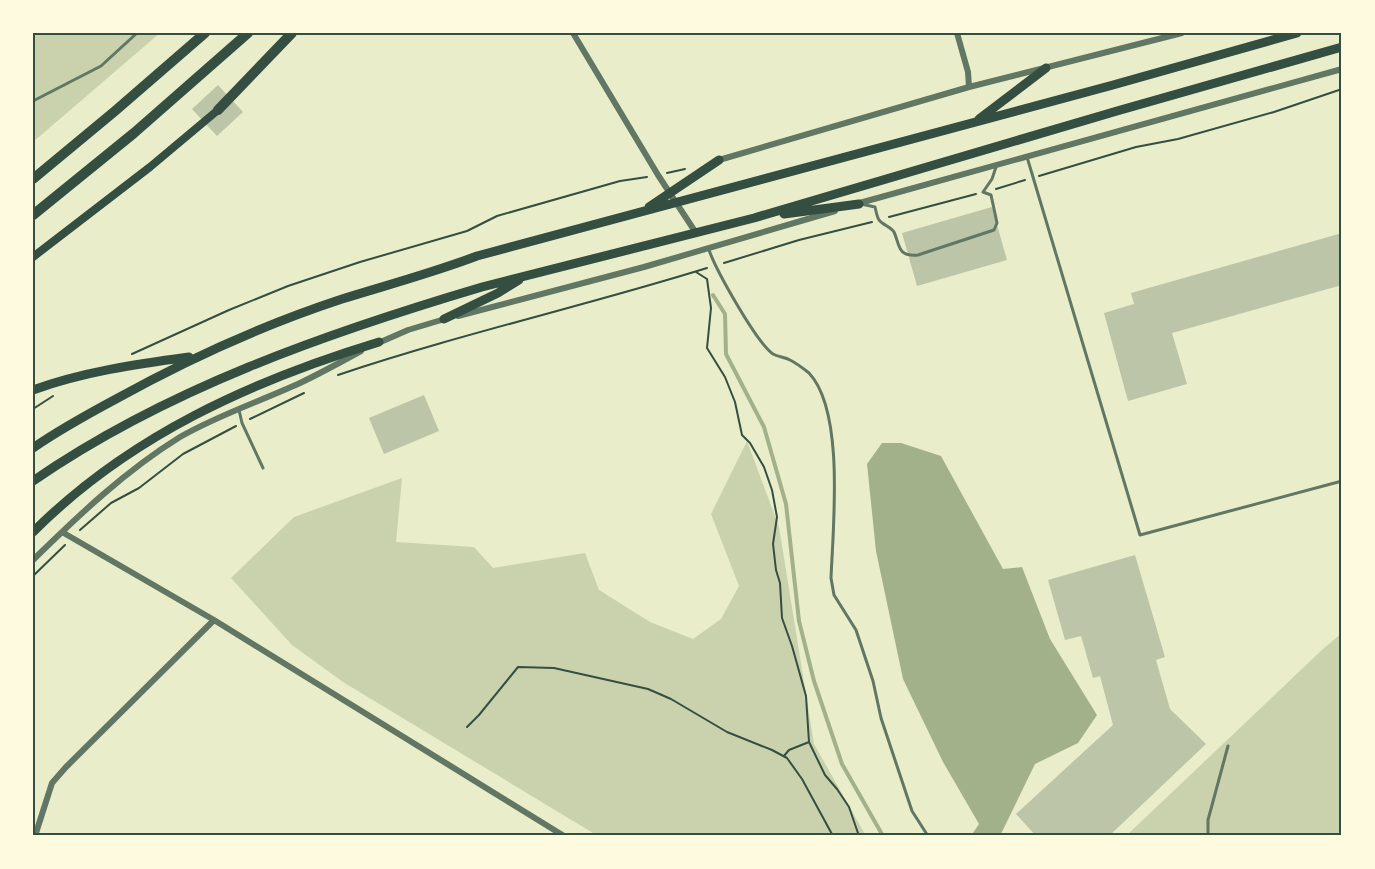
<svg xmlns="http://www.w3.org/2000/svg" width="1375" height="869" font-family="Barlow,sans-serif">
<rect width="100%" height="100%" fill="#e9edc9"/>
<!-- green -->
<path fill="#cad2ad" d="M33 33H160L33 142Z
M747 441 779 527 814 744 866 836H598L343 682 292 645 231 578 294 517 402 478 396 542 474 547 493 568 585 553 599 590 650 622 693 639 721 619 739 586 711 514Z
M1342 633V836H1126L1323 649Z"/>
<!-- water -->
<path fill="#a3b18a" d="M882 443H901L941 456 1003 569 1022 567 1050 639 1097 715 1078 743 1035 764 1000 836H971L979 824 943 762 903 679 876 551 867 464Z"/>
<g fill="none" stroke-linecap="round" stroke-linejoin="round">
<!-- stream -->
<path stroke="#a3b18a" stroke-width="4" d="M713 295 725 314 726 354 764 427 786 504 799 621 814 681 842 764 883 836"/>
</g>
<!-- building -->
<path fill="#bcc5a7" d="M218 85 243 112 217 136 192 109Z
M992 207 1007 260 917 286 902 233Z
M1342 233V285L1172 333 1187 384 1128 401 1104 313 1134 304 1131 293Z
M424 395 439 431 384 454 369 418Z
M1135 555 1165 657 1156 660 1170 709 1206 744 1109 836H1036L1016 814 1113 725 1100 676 1093 678 1081 636 1065 640 1048 580Z"/>
<g fill="none" stroke-linecap="round" stroke-linejoin="round">
<!-- path -->
<path stroke="#344e41" stroke-width="2" d="M667 173 685 169
M1039 176 1136 147 1178 139 1274 112 1342 89
M996 189 1025 180
M889 217 976 194
M724 263 799 240 872 222
M696 272 707 279 711 308 707 348 725 377 735 402 742 435 750 443 764 467 772 490 777 517 773 544 776 570 780 583 782 618 792 646 806 696 809 742 825 775 837 789 849 807 859 836
M132 354 229 310 288 286 360 262 467 231 497 216 620 181 647 177
M338 375C460 334 585 306 707 268
M33 409 53 396
M250 419 304 393
M80 530 111 503 139 488 183 454 236 426
M33 576 65 545
M467 727 479 715 518 667 554 668 648 689 671 699 727 732 772 750 787 758 802 779 833 836
M784 756 789 750 809 742"/>
<!-- service -->
<path stroke="#617663" stroke-width="3" d="M33 101 101 66 137 33
M1027 157 1140 535 1342 481
M861 204 875 207C876 211 877 217 879 220 883 225 891 227 894 232 900 245 897 257 918 255L994 230 997 223 991 195 983 192 992 179 996 167
M709 250C716 270 756 342 773 354 778 357 785 357 790 360 796 363 804 369 809 373 845 411 833 527 831 578L834 595 856 630 873 681 881 718 912 811 928 836
M239 410 242 423 263 468
M1208 836V820L1228 746"/>
<!-- minor -->
<path stroke="#617663" stroke-width="6" d="M573 33 658 175 696 233
M957 33 968 72 969 87
M719 160 969 87 1182 33
M856 204 1342 69
M458 316 644 267 835 211
M376 344 408 330 448 318
M62 532 214 620 564 836
M33 560C79 515 125 471 180 437 218 415 261 401 300 383 321 373 341 362 361 351
M35 836 52 783 66 767 214 620"/>
<!-- secondary -->
<path stroke="#344e41" stroke-width="8" d="M33 257 150 167 218 110"/>
<!-- primary -->
<path stroke="#344e41" stroke-width="9" d="M979 119 1046 68
M649 207 719 160
M784 214 859 204
M444 319 498 293 519 280
M33 390C82 372 137 364 189 357
M33 448C59 430 88 414 116 399 188 359 263 325 342 299 387 285 432 273 477 256L1113 85 1297 33
M33 481C166 389 327 333 482 287L754 218 1117 111 1342 47
M33 532C129 436 251 381 379 342"/>
<!-- motorway -->
<path stroke="#344e41" stroke-width="10" d="M218 110 292 33
M33 179 115 111 205 33
M33 215 134 133 248 33"/>
</g>
<!-- border -->
<rect width="1375" height="869" fill="none" stroke="#fefae0" stroke-width="69"/>
<rect x="34" y="34" width="1306" height="800" fill="none" stroke="#344e41" stroke-width="2"/>
</svg>
